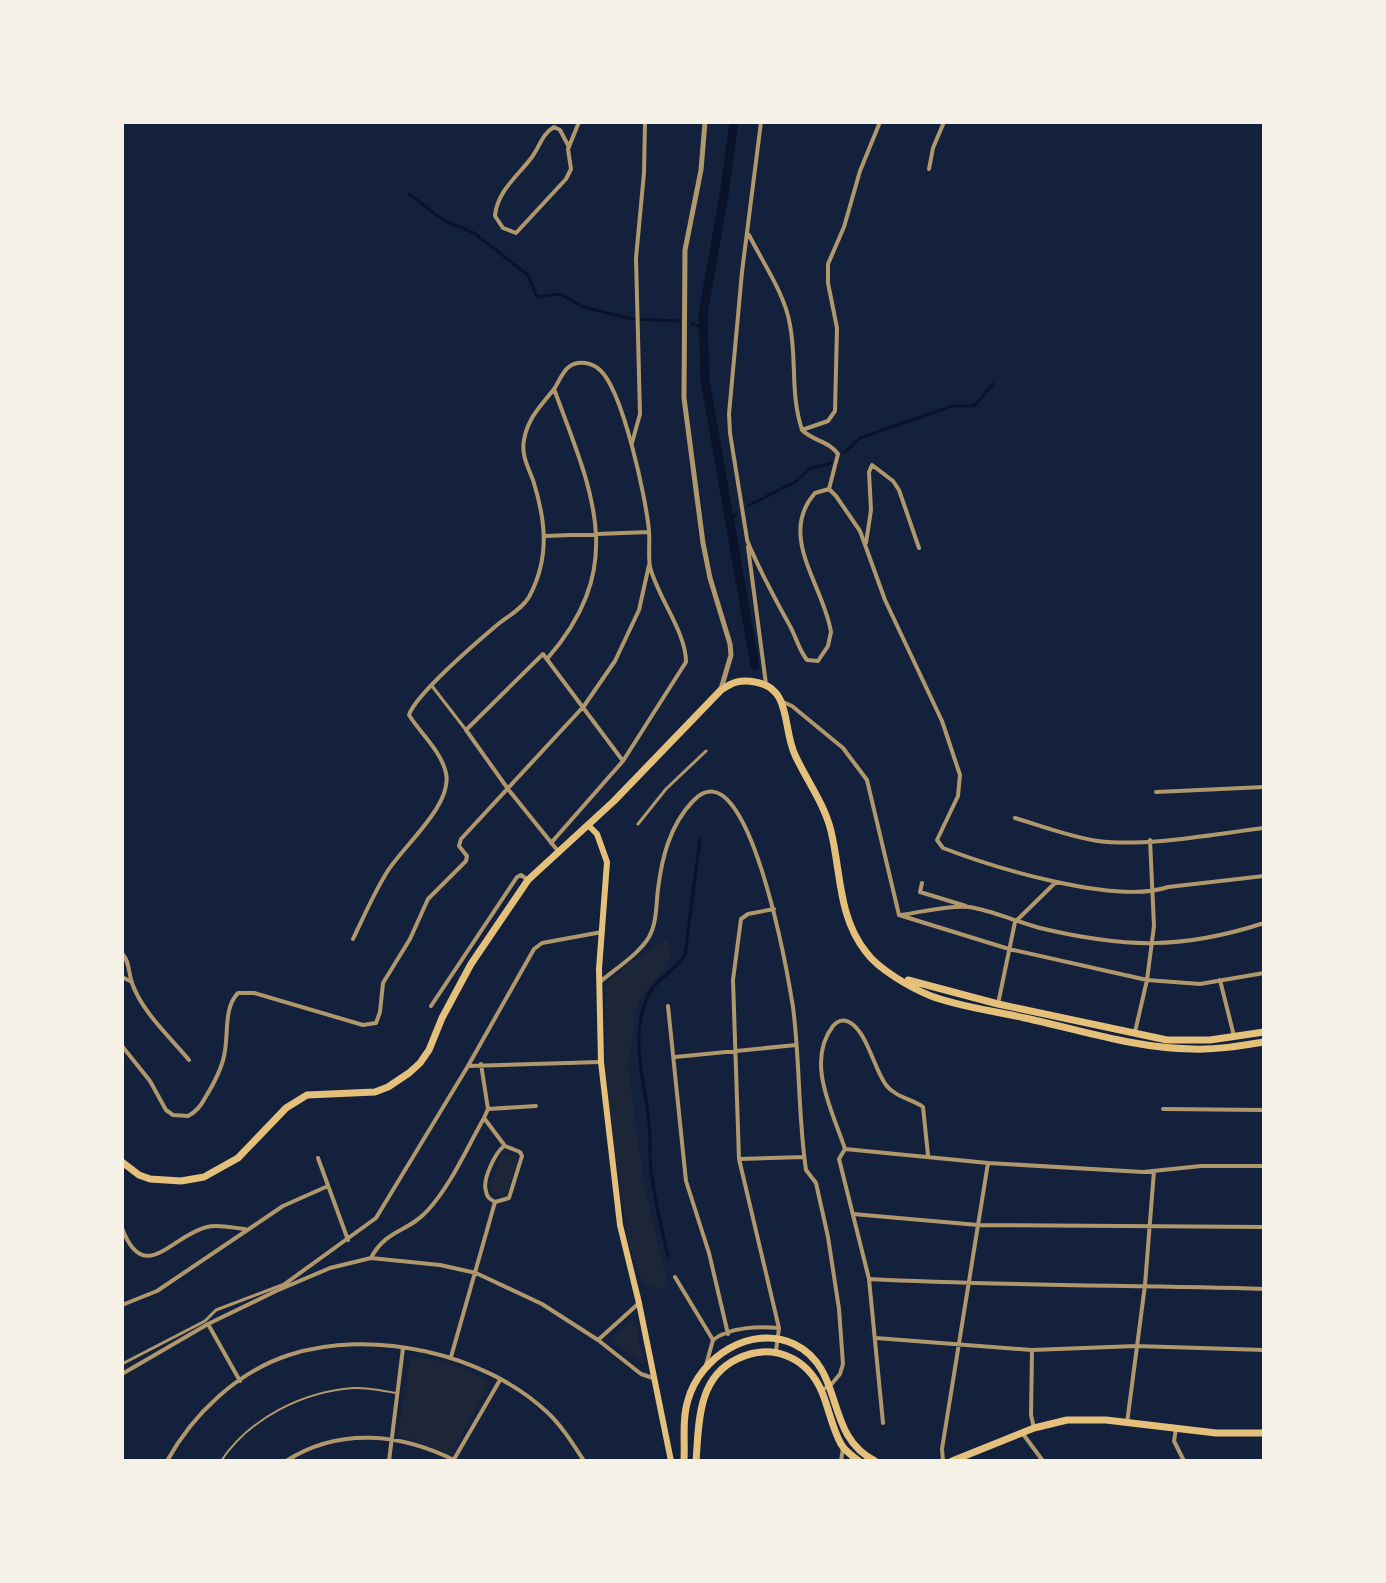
<svg xmlns="http://www.w3.org/2000/svg" width="1386" height="1583" font-family="Mulish,sans-serif">
<rect width="100%" height="100%" fill="#14213d"/>
<!-- green -->
<path fill="#1d2539" d="M667 939 671 956 666 967 638 1001 628 1067 644 1184 669 1291 644 1285 628 1243 609 1108 605 1067V984L628 964Z
M504 1152 516 1157 518 1160 507 1194 503 1198 491 1193 489 1188 501 1154Z
M634 1318 645 1366 610 1339Z
M410 1357C439 1358 466 1367 490 1383L451 1455 398 1435Z"/>
<g fill="none" stroke-linecap="round" stroke-linejoin="round">
<!-- stream -->
<path stroke="#0b132b" stroke-width="3" d="M409 194 443 220 474 233 528 275 537 297 560 294 583 307 632 319 679 321
M692 324 703 327
M845 452 860 438 952 406H974L993 384
M748 506 795 482 809 469 831 463
M728 519 736 514
M668 1256C661 1228 655 1200 651 1171 649 1155 651 1138 649 1122 645 1082 630 1040 646 1000 653 980 674 973 685 955L700 839"/>
<!-- canal -->
<path stroke="#0b132b" stroke-width="9" d="M734 122 724 195 703 314 705 380 755 666"/>
<!-- service -->
<path stroke="#b1986c" stroke-width="2" d="M221 1461C250 1418 302 1392 353 1388 367 1387 383 1391 397 1393"/>
<!-- pedestrian -->
<path stroke="#b1986c" stroke-width="3" d="M432 686 466 730
M638 824 666 789 706 751
M122 1364 205 1321 216 1310 282 1285"/>
<!-- minor -->
<path stroke="#b1986c" stroke-width="4" d="M569 147 560 130 554 127C542 134 540 146 532 157 518 176 497 191 495 216L503 228 516 233 566 179 571 169 568 149 579 122
M929 169 933 148 944 122
M749 235C763 263 785 294 790 325 797 361 790 393 802 430 813 441 829 441 838 454L829 489
M802 430 828 421 835 411 837 328 828 283V264L844 227 860 171 880 122
M632 443 640 414 636 258 644 173 645 122
M545 536 649 532
M747 539 730 433 729 414 742 272 761 122
M747 540C759 570 774 597 790 626 796 637 799 650 807 660L818 661 828 646 831 632C824 586 777 536 815 493L829 489 836 496 860 531 885 600 942 721 960 775 958 796 937 840 943 848C995 868 1116 905 1168 887L1264 876
M866 543 871 510 869 472 872 465 893 481 899 490 919 548
M748 547 766 684
M547 659C629 565 592 492 554 389
M783 702 792 706 843 748 867 780 899 915
M1156 792 1264 787
M1015 818C1042 826 1070 837 1098 841 1147 847 1214 834 1264 828
M558 851 508 789 466 730 543 654 623 761
M922 883 920 892 966 906
M774 909 748 914 741 919 733 980 739 1159 779 1328 776 1351
M899 915 1009 949 1147 980 1200 984 1264 973
M901 915C922 912 948 905 969 907 991 910 1017 922 1040 928 1124 948 1181 950 1264 923
M353 939C364 916 374 893 387 872 403 846 453 805 446 773 441 751 421 734 409 715 415 695 478 641 497 625 508 616 522 609 529 597 550 558 546 521 533 480 528 467 521 454 524 440 528 417 541 406 554 389 561 379 564 365 578 363 585 362 594 364 600 370 623 391 646 498 649 531 650 543 648 555 650 567 658 598 686 632 686 662L623 761 551 843
M122 953C130 963 128 971 132 983 142 1012 170 1037 189 1060
M122 977 132 982
M1220 980 1234 1036
M600 982C615 969 639 954 649 937 657 923 656 905 658 889 662 857 670 825 693 801 748 742 788 976 793 1007 800 1061 798 1116 806 1170L816 1183 828 1237 839 1309 843 1364 840 1374 830 1386 821 1390
M998 1004 1015 922 1056 882
M431 1006 517 877 521 875 528 880
M668 1006 686 1181 709 1253 728 1334
M1135 1032 1147 980 1154 926 1150 840
M122 1046 150 1081 166 1110 173 1115 188 1116C196 1112 201 1106 205 1098 213 1085 221 1071 224 1056 229 1036 223 1008 238 993H254L363 1025 376 1023 380 1012 383 983 410 939 428 899 466 861 467 856 459 846 461 839 584 706 615 661 639 610 649 565
M675 1057 796 1045
M468 1066 601 1062
M488 1109 536 1106
M1163 1109 1264 1110
M484 1118 505 1146 520 1152 522 1156 509 1198 495 1202
M845 1149C833 1112 805 1062 833 1026 837 1021 843 1019 849 1022 867 1031 874 1069 886 1085 895 1097 912 1099 923 1107L928 1155
M318 1158 348 1240
M739 1159 804 1157
M495 1202C490 1199 487 1198 486 1191 482 1180 495 1153 504 1146
M853 1214 978 1225 1264 1227
M122 1228C144 1287 172 1235 207 1227 218 1224 233 1228 245 1229
M371 1258C386 1229 409 1232 428 1210 451 1185 467 1148 484 1118L488 1109 481 1064
M675 1277 713 1340 706 1365
M869 1279C1000 1286 1132 1285 1264 1289
M282 1286 376 1218 468 1066 534 949 542 943 602 932
M122 1305 157 1291 283 1206 328 1186
M208 1324 240 1381
M876 1338 1032 1350 1136 1346 1264 1350
M598 1340 638 1304
M713 1340C729 1327 759 1326 779 1328
M1032 1351 1031 1415 1034 1428
M451 1357 495 1202
M122 1374 208 1324 276 1291 330 1268 371 1258 440 1265 476 1273 542 1304 598 1340 641 1374 653 1378
M883 1423 869 1279 839 1159 845 1149 988 1163 1143 1172 1201 1166H1264
M1127 1423 1145 1285 1154 1171
M1176 1429 1174 1441 1184 1461
M1023 1434 1043 1461
M167 1461C193 1414 237 1372 289 1355 371 1328 484 1353 547 1412 562 1426 573 1444 584 1461
M286 1461C339 1427 401 1433 456 1461
M389 1461 403 1348
M453 1461 500 1380
M841 1461 843 1448
M943 1461 942 1449 988 1163"/>
<!-- tertiary -->
<path stroke="#b1986c" stroke-width="5" d="M705 122 701 170 685 250 684 398 703 543 710 578 730 644 731 655 721 689"/>
<!-- secondary -->
<path stroke="#e5c07b" stroke-width="6" d="M589 826 597 834 607 862 599 969 601 1062 620 1225 639 1303 671 1461"/>
<!-- primary -->
<path stroke="#e5c07b" stroke-width="7" d="M684 1461C685 1441 682 1419 688 1400 700 1357 751 1324 794 1344 846 1369 823 1435 875 1461
M696 1461C699 1424 697 1378 737 1359 772 1342 807 1357 822 1392 829 1409 832 1428 841 1444 845 1451 852 1456 859 1461
M952 1461 1034 1428 1067 1420H1106L1216 1433H1264"/>
<!-- trunk -->
<path stroke="#e5c07b" stroke-width="7" d="M908 980 998 1004 1167 1040H1210L1264 1032
M122 1162 139 1175 150 1179 181 1181 204 1177 238 1158 286 1108 307 1095 375 1092 388 1087 409 1073 420 1063 429 1050 442 1018 471 964 528 880 614 801 721 690C733 682 741 679 755 682 792 688 782 727 795 755 807 781 824 803 831 831 841 872 838 917 866 952 878 969 911 988 931 996 960 1007 995 1011 1025 1018 1081 1030 1134 1048 1192 1049 1216 1050 1240 1046 1264 1042"/>
</g>
<!-- border -->
<rect width="1386" height="1583" fill="none" stroke="#f6f1e7" stroke-width="248"/>
</svg>
